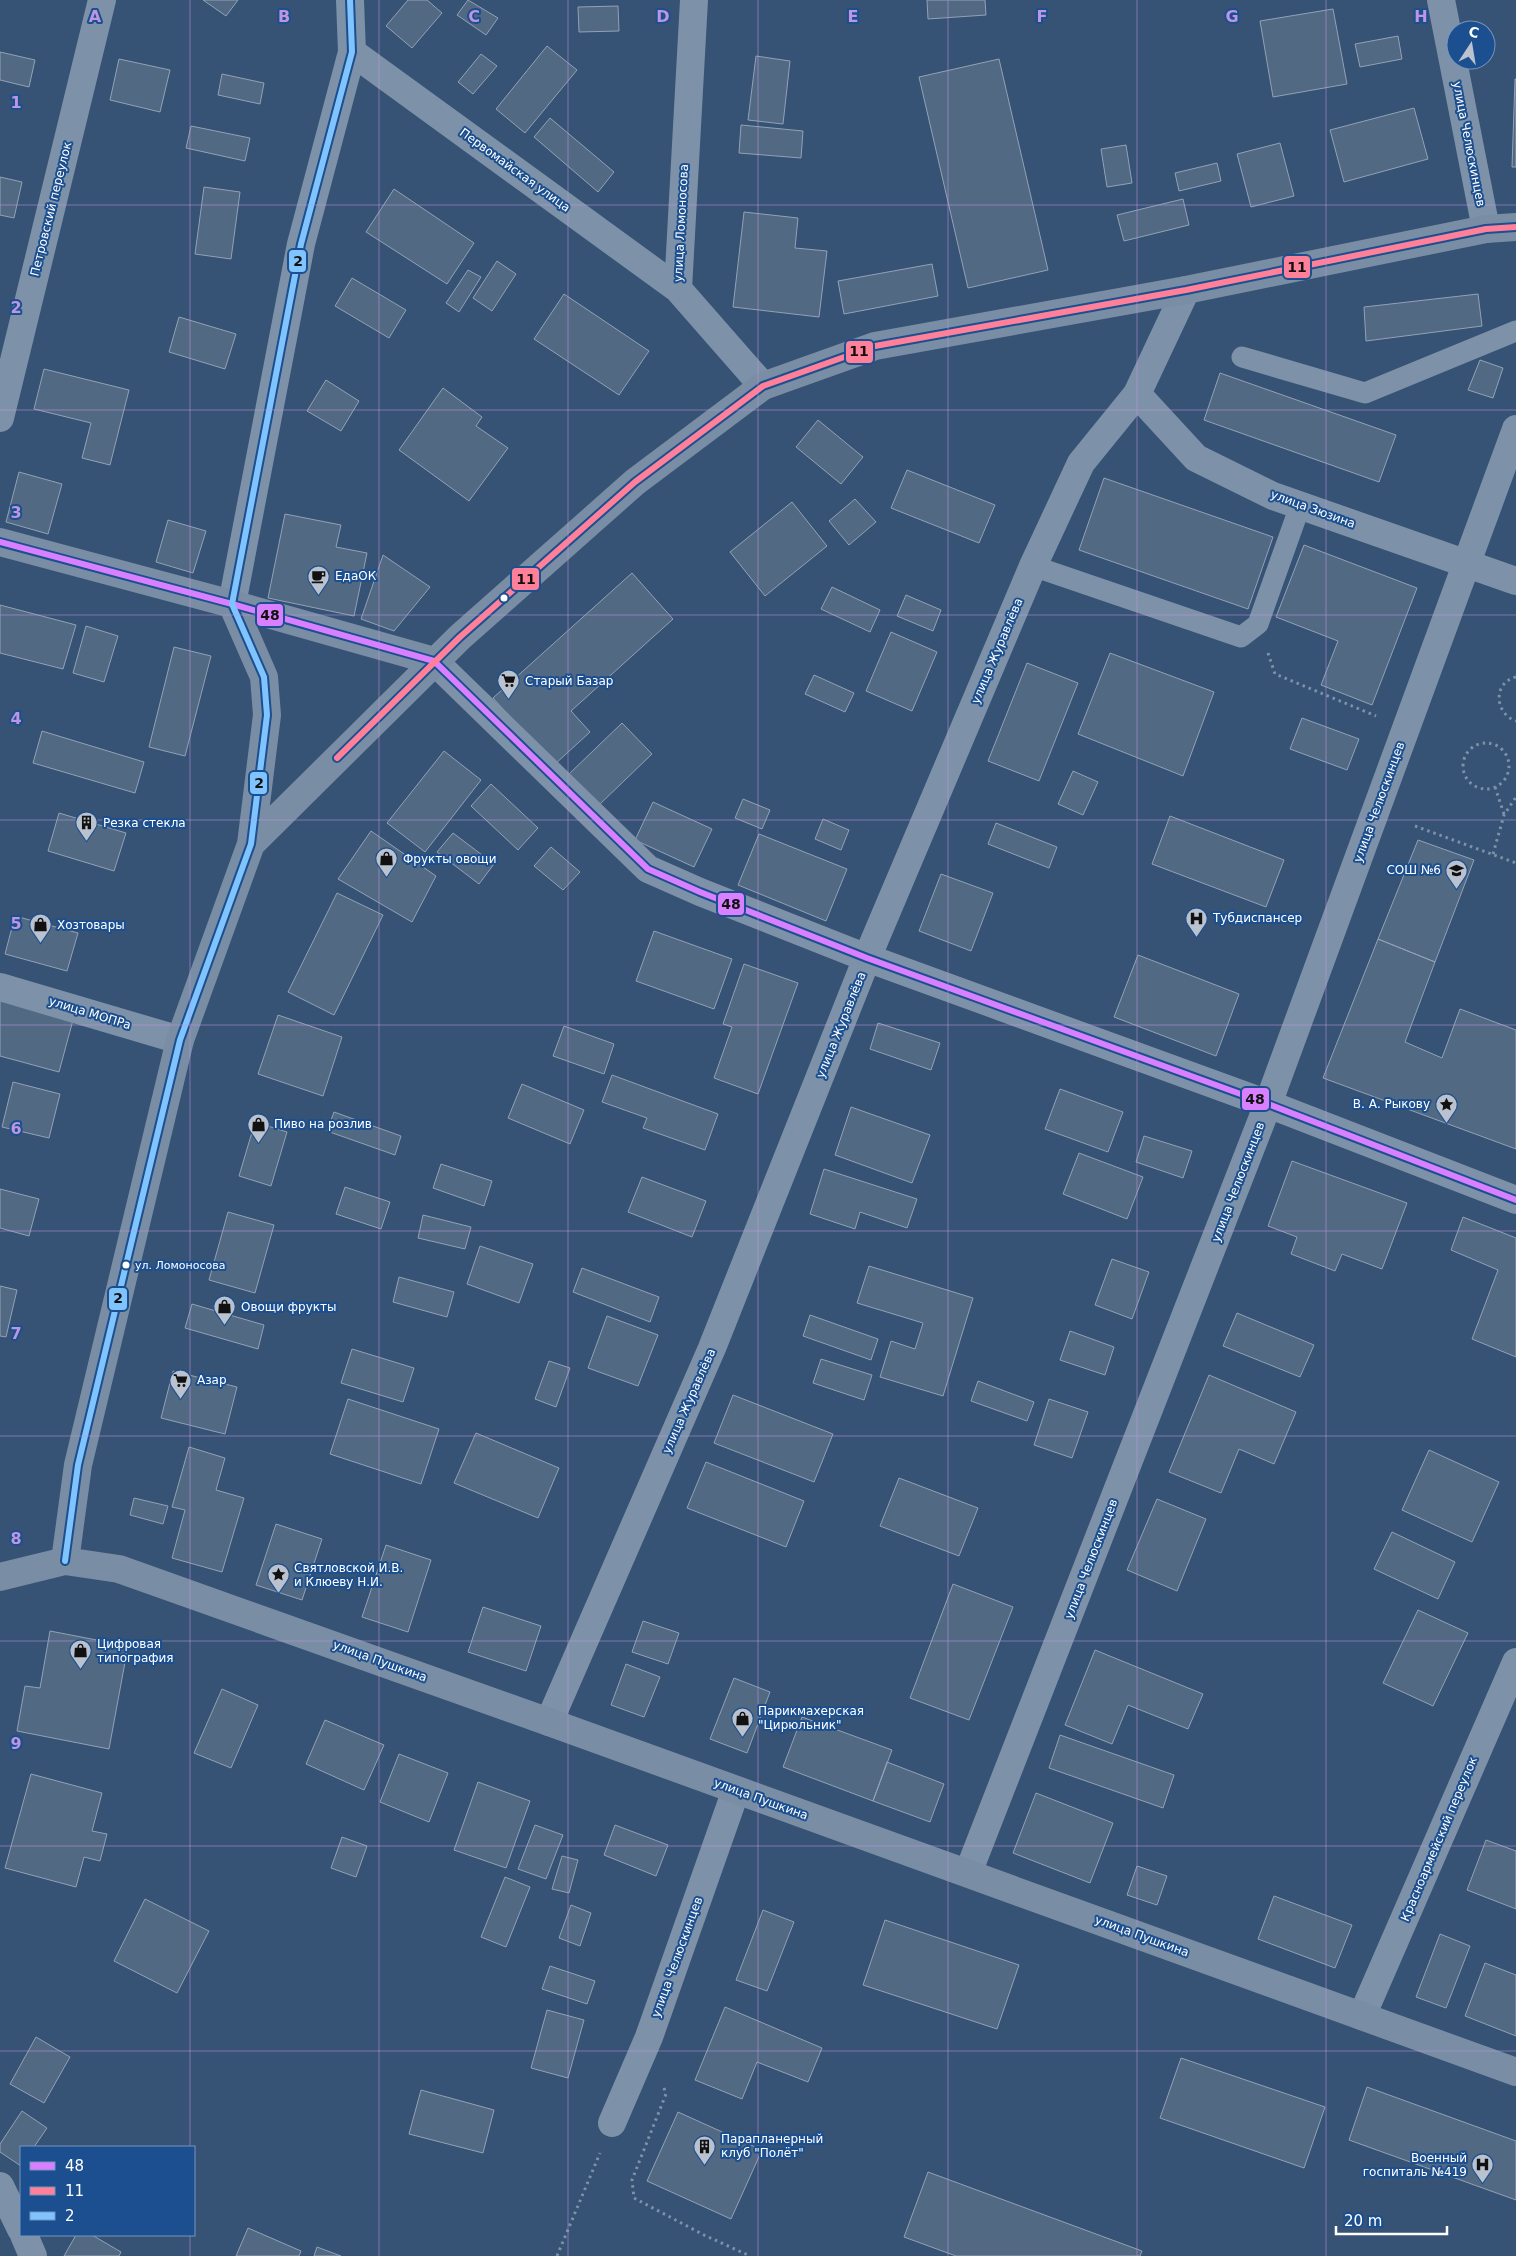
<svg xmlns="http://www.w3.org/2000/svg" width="1516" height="2256" font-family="'DejaVu Sans',sans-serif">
<rect width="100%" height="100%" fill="#365274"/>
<!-- building -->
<path fill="#526984" stroke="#92a2b6" d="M203 0H238L226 16Z
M408 0H427L442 13 412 48 386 26Z
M468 0 498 18 486 35 457 15Z
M927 0H985L986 15 928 19Z
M618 6 619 31 579 32 578 7Z
M1333 9 1347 84 1273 97 1260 21Z
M1398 36 1402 59 1360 67 1355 44Z
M547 46 577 70 525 133 496 109Z
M0 52 35 60 29 87 0 80Z
M481 54 497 66 473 94 458 82Z
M756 56 790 61 783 124 748 120Z
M119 59 170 70 160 112 110 100Z
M999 59 1048 270 968 288 919 77Z
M222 74 264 83 260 104 218 95Z
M1515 79H1516V167H1512Z
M1414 108 1428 159 1344 182 1330 130Z
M550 118 614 172 598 192 534 137Z
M741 125 803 131 801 158 739 153Z
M191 126 250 138 245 161 186 148Z
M1280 143 1294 196 1251 207 1237 154Z
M1126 145 1132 183 1107 187 1101 149Z
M1217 163 1221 181 1179 191 1175 173Z
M0 177 22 182 14 218 0 215Z
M204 187 240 192 231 259 195 254Z
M394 189 474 243 447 284 366 232Z
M1183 199 1189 225 1124 241 1117 215Z
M744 212 798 218 795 248 827 251 819 317 733 307Z
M497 261 516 274 492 311 473 298Z
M932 264 938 296 844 314 838 281Z
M468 270 481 277 459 312 446 303Z
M352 278 406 310 389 338 335 306Z
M564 294 649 351 619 395 534 339Z
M1478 294 1482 326 1366 341 1364 307Z
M179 317 236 334 225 369 169 352Z
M1480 360 1503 368 1493 398 1468 390Z
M44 369 129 390 110 465 82 458 91 423 34 409Z
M1220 373 1396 435 1379 482 1204 420Z
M326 380 359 401 341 431 307 411Z
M443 388 482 417 476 426 508 448 469 501 399 450Z
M818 420 863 457 841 484 796 447Z
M907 470 995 505 979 543 891 508Z
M19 472 62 484 48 534 6 522Z
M1104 478 1273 537 1248 609 1079 550Z
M855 499 876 522 849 545 829 521Z
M792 502 827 546 765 596 730 552Z
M285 514 341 525 336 547 367 553 354 616 268 598Z
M168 520 206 531 193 573 156 562Z
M1304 545 1417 588 1372 705 1321 685 1338 641 1276 617Z
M383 555 430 587 394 631 361 619Z
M632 573 673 619 571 711 590 732 554 765 493 698Z
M832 587 880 610 870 632 821 609Z
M906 595 941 610 933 631 897 616Z
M0 605 76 625 63 669 0 653Z
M86 626 118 636 104 682 73 673Z
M891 632 937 652 912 711 866 691Z
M174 647 211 656 185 756 149 747Z
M1110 653 1214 692 1183 776 1078 734Z
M1027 663 1078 683 1039 781 988 761Z
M814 675 854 693 845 712 805 694Z
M1302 718 1359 739 1347 770 1290 749Z
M622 723 652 754 599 805 569 774Z
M42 731 144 762 135 793 33 763Z
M444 751 481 780 425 852 387 823Z
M1073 771 1098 782 1083 815 1058 804Z
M491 784 538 828 518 850 471 806Z
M743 799 770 810 762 829 735 818Z
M653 802 712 829 694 867 635 840Z
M59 813 126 833 114 871 48 851Z
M1170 816 1284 860 1266 907 1152 864Z
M823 819 849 830 841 850 815 839Z
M996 823 1057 847 1049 868 988 844Z
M371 831 436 876 412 922 338 879Z
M453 833 494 864 479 884 437 852Z
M759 834 847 869 826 921 738 885Z
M1418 840 1474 860 1435 962 1378 939Z
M551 847 580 872 563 890 534 866Z
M941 874 993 893 971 951 919 931Z
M337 893 383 915 334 1015 288 992Z
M15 916 78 933 67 971 5 954Z
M654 931 732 959 714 1009 636 981Z
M1378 939 1435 962 1405 1042 1442 1058 1460 1009 1516 1030V1149L1323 1078Z
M1138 955 1239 994 1216 1056 1114 1017Z
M744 964 798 983 758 1094 714 1078 732 1027 723 1024Z
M0 1000 73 1020 59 1072 0 1056Z
M278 1015 342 1037 323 1096 258 1074Z
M878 1023 940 1043 931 1070 870 1049Z
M564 1026 614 1044 604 1074 553 1056Z
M612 1075 718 1114 705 1150 643 1128 647 1118 602 1102Z
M13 1082 60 1094 49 1138 2 1127Z
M522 1084 584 1110 570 1144 508 1118Z
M1060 1089 1123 1112 1108 1152 1045 1129Z
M851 1107 930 1135 912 1183 835 1155Z
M334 1112 401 1136 395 1155 327 1131Z
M255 1122 287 1132 271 1186 239 1176Z
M1144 1136 1192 1151 1183 1178 1136 1162Z
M1079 1153 1143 1177 1127 1219 1063 1194Z
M1292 1161 1407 1203 1382 1269 1342 1254 1335 1271 1291 1254 1297 1237 1268 1226Z
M441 1164 492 1181 484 1206 433 1188Z
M824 1169 917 1199 907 1228 860 1212 855 1229 810 1214Z
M642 1177 706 1201 692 1237 628 1212Z
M345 1187 390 1202 381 1229 336 1214Z
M0 1189 39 1199 29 1236 0 1228Z
M228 1212 274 1225 255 1293 209 1280Z
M423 1215 471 1227 465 1249 418 1238Z
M1463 1217 1516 1238V1357L1472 1339 1498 1270 1451 1250Z
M480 1246 533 1264 519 1303 467 1284Z
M1112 1259 1149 1272 1132 1319 1095 1305Z
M869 1266 973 1298 943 1396 880 1377 891 1341 915 1349 923 1323 857 1303Z
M582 1268 659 1297 650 1322 573 1292Z
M399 1277 454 1292 447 1317 393 1302Z
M0 1286 17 1290 6 1337 0 1336Z
M192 1304 264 1325 258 1349 185 1328Z
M1237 1313 1314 1345 1300 1377 1223 1346Z
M810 1315 878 1339 871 1360 803 1336Z
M607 1316 658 1335 638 1386 588 1368Z
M1070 1331 1114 1347 1105 1375 1060 1360Z
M352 1349 414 1368 403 1402 341 1383Z
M821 1359 872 1375 864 1400 813 1383Z
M549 1361 570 1368 556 1407 535 1399Z
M173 1371 237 1387 225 1434 161 1418Z
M1209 1375 1296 1412 1274 1464 1239 1449 1221 1493 1169 1472Z
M978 1381 1034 1402 1027 1421 971 1401Z
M733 1395 833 1434 814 1482 714 1443Z
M348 1399 439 1429 421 1484 330 1454Z
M1049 1399 1088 1412 1072 1458 1034 1445Z
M476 1433 559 1468 538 1518 454 1483Z
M189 1447 225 1458 216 1490 244 1498 222 1572 172 1558 185 1510 172 1507Z
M1429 1450 1499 1482 1472 1542 1402 1510Z
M706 1462 804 1501 786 1547 687 1508Z
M899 1478 978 1508 959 1556 880 1526Z
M134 1498 168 1506 163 1524 130 1515Z
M1157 1499 1206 1519 1177 1591 1127 1570Z
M276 1524 322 1539 302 1600 256 1585Z
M1392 1532 1455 1562 1438 1599 1374 1569Z
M386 1545 431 1560 408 1632 362 1617Z
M953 1584 1013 1607 969 1720 910 1698Z
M483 1607 541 1626 526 1671 468 1652Z
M1418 1610 1468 1633 1433 1706 1383 1683Z
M643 1621 679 1633 668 1664 632 1652Z
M50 1631 128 1646 109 1749 17 1731 25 1686 40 1688Z
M1095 1650 1203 1694 1188 1729 1128 1705 1112 1744 1065 1725Z
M626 1664 660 1677 644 1717 611 1705Z
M734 1678 770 1692 747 1753 710 1739Z
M222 1689 258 1705 231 1768 194 1753Z
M802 1717 892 1750 873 1801 783 1767Z
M325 1720 384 1745 364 1790 306 1764Z
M1060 1735 1174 1775 1163 1808 1049 1768Z
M399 1754 448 1773 429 1822 380 1802Z
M887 1762 944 1784 930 1822 873 1801Z
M31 1774 102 1793 92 1831 107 1834 100 1861 84 1857 76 1887 5 1868Z
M478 1782 530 1801 506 1868 454 1850Z
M1036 1793 1113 1823 1090 1883 1013 1853Z
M535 1825 563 1835 546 1879 518 1869Z
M615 1825 668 1845 656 1876 604 1855Z
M342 1837 367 1846 356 1877 331 1868Z
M1486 1840 1516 1851V1909L1467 1890Z
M562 1856 578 1860 569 1893 552 1889Z
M1137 1866 1167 1876 1157 1905 1127 1895Z
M505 1877 530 1887 506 1947 481 1937Z
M1274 1896 1352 1925 1335 1968 1258 1939Z
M145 1899 209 1931 177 1993 114 1961Z
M571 1905 591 1913 580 1946 559 1938Z
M763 1910 794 1922 767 1991 736 1980Z
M885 1920 1019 1965 997 2029 863 1985Z
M1440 1934 1470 1946 1446 2008 1416 1997Z
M1485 1963 1516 1975V2036L1465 2016Z
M550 1966 595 1981 587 2004 542 1989Z
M725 2007 822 2048 808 2082 757 2062 742 2099 695 2080Z
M547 2010 584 2020 568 2078 531 2068Z
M36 2037 70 2057 44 2103 10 2084Z
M1181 2058 1325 2107 1304 2168 1160 2118Z
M1367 2087 1516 2141V2200L1349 2140Z
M421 2090 494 2110 483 2153 409 2134Z
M22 2111 47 2128 34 2147H21V2166L0 2152V2144Z
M678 2112 762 2150 731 2219 647 2181Z
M928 2172 1142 2251 1140 2256H956L904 2237Z
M248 2228 301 2251 299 2256H236Z
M76 2235H92L121 2252 119 2256H64Z
M317 2247 341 2256H314Z"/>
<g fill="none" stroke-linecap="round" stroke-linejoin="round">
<!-- path -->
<path stroke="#7d92a8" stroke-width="3" stroke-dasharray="2.5 4" stroke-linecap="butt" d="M1268 653 1275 674 1376 716
M1516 677C1492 683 1495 714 1516 721
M1463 766a23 23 0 1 1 46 0a23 23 0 1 1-46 0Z
M1495 787 1504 814
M1415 826 1516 863
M1493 854 1504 815 1516 797
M664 2088 666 2094 632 2180 634 2198 704 2235 750 2256
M557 2256 600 2153"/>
<!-- lane -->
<path stroke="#7d92a8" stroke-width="21" d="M1242 357 1365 393 1516 331
M1033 566 1241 637 1258 624 1300 506"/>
<!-- street -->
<path stroke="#7d92a8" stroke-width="28" d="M694 0 678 289 763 386
M1441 0 1486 229
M352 52 678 289
M1137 394 1196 458 1273 496 1516 581
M0 418 102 0
M232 604 301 244 352 52 350 0
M434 661 648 869 700 892 867 958 1268 1104 1516 1200
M0 987 180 1040
M549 1722 712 1348 867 958 1033 566 1081 463 1137 394 1186 290
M968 1873 1268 1104 1516 429
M1362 2016 1516 1662
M612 2123 649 2037 736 1790
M0 2186 21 2229
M24 2235 33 2256"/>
<!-- secondary -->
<path stroke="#798da4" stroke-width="28" d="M0 542 232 604 434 661
M251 844 460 637 635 482 763 386 875 346 1186 290 1486 229 1516 227
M65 1561 78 1465 180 1040 251 844 267 715 264 677 232 604
M0 1577 65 1561 119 1569 549 1722 1516 2072"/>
<defs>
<path id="bus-1" d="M0 542 232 604 434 661 648 869 700 892 867 958 1268 1104 1516 1200"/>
<path id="bus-2" d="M337 758 460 637 635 482 763 386 875 346 1186 290 1486 229 1516 227"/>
<path id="bus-3" d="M65 1561 78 1465 180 1040 251 844 267 715 264 677 232 604 301 244 352 52 350 0"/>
</defs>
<!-- bus-1 casing -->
<use href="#bus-1" stroke="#1b4f8f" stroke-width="10"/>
<!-- bus-2 casing -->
<use href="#bus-2" stroke="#1b4f8f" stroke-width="10"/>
<!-- bus-3 casing -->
<use href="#bus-3" stroke="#1b4f8f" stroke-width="10"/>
<!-- bus-1 -->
<use href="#bus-1" stroke="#d880ff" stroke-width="6"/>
<!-- bus-2 -->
<use href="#bus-2" stroke="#ff8098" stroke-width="6"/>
<!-- bus-3 -->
<use href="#bus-3" stroke="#80c4ff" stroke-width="6"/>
</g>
<!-- grid -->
<path fill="none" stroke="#bd96df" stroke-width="1" stroke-opacity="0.55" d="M190 0V2147M379 0V2256M568 0V2256M758 0V2256M948 0V2256M1137 0V2256M1326 0V2256M0 205H1516M0 410H1516M0 615H1516M0 820H1516M0 1025H1516M0 1231H1516M0 1436H1516M0 1641H1516M0 1846H1516M0 2051H1516M190 2235V2256"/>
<!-- icons -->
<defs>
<symbol id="cafe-pin" viewBox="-11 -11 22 30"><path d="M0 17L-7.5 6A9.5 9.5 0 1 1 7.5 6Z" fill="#b9c2ce" stroke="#1b4f8f"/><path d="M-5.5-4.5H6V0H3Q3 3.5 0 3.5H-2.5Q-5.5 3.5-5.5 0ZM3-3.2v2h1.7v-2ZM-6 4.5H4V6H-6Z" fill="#111"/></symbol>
<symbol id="supermarket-pin" viewBox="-11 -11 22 30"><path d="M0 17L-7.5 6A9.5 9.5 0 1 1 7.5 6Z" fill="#b9c2ce" stroke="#1b4f8f"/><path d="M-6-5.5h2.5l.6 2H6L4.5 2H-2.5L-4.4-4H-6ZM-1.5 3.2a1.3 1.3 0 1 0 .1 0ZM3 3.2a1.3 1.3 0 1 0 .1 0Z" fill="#111"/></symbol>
<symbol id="building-pin" viewBox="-11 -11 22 30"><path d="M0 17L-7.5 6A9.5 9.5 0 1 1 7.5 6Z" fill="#b9c2ce" stroke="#1b4f8f"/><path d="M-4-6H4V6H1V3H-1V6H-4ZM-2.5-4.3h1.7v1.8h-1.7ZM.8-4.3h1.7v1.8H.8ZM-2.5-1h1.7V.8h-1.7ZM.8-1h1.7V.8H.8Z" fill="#111"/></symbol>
<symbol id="shop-pin" viewBox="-11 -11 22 30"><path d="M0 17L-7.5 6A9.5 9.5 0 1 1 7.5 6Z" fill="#b9c2ce" stroke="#1b4f8f"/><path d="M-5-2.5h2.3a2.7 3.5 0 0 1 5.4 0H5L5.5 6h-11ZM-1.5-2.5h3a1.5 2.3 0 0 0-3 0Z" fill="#111"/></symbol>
<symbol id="school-pin" viewBox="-11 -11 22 30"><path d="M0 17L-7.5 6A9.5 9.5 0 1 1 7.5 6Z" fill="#b9c2ce" stroke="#1b4f8f"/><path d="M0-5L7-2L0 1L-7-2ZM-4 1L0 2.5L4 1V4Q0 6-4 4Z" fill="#111"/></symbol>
<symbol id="hospital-pin" viewBox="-11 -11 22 30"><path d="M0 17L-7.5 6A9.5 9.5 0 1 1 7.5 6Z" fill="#b9c2ce" stroke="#1b4f8f"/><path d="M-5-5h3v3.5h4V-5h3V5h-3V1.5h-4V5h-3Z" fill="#111"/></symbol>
<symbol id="sight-pin" viewBox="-11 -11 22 30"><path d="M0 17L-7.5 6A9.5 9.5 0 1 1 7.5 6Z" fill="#b9c2ce" stroke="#1b4f8f"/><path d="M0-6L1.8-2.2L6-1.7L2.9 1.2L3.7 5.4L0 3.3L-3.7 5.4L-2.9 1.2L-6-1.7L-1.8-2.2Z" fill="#111"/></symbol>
</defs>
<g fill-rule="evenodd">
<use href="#cafe-pin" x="306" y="564" width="25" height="34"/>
<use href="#supermarket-pin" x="496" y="668" width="25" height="34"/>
<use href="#building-pin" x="74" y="810" width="25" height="34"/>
<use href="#shop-pin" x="374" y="846" width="25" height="34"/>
<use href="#school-pin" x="1444" y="858" width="25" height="34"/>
<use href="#hospital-pin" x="1184" y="906" width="25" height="34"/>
<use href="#shop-pin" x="28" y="912" width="25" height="34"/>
<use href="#sight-pin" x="1434" y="1092" width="25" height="34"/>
<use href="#shop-pin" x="246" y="1112" width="25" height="34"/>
<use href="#shop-pin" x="212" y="1294" width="25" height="34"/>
<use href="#supermarket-pin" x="168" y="1368" width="25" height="34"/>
<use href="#sight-pin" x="266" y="1562" width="25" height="34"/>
<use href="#shop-pin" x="68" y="1638" width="25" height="34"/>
<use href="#shop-pin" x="730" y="1706" width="25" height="34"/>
<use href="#building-pin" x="692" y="2134" width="25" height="34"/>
<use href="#hospital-pin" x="1470" y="2152" width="25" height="34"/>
</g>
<!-- markers -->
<g fill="#fff" stroke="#1b4f8f" stroke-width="2">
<circle cx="504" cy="598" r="4.5"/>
<circle cx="126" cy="1265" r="4.5"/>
</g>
<g text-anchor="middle" stroke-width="4" stroke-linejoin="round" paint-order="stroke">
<!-- bus labels -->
<g font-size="11" fill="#fff" stroke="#1b4f8f" text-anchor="start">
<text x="135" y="1269">ул. Ломоносова</text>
</g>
<!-- street labels -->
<g font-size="12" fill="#fff" stroke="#1b4f8f">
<text transform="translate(1469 144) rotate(79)" y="4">улица Челюскинцев</text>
<text transform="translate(515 170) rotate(36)" y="4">Первомайская улица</text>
<text transform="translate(51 209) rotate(-76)" y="4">Петровский переулок</text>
<text transform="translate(681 223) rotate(-87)" y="4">улица Ломоносова</text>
<text transform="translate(1313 509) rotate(20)" y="4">улица Зюзина</text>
<text transform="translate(997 651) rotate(-67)" y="4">улица Журавлёва</text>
<text transform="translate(1379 802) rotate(-70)" y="4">улица Челюскинцев</text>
<text transform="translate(90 1013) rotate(17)" y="4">улица МОПРа</text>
<text transform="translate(841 1025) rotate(-68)" y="4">улица Журавлёва</text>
<text transform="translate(1238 1182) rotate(-69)" y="4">улица Челюскинцев</text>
<text transform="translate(689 1401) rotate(-66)" y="4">улица Журавлёва</text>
<text transform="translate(1091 1559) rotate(-69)" y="4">улица Челюскинцев</text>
<text transform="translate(380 1661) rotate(20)" y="4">улица Пушкина</text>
<text transform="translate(761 1799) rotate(20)" y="4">улица Пушкина</text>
<text transform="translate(1439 1839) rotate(-67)" y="4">Красноармейский переулок</text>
<text transform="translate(1142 1936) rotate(20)" y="4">улица Пушкина</text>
<text transform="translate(677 1957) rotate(-70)" y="4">улица Челюскинцев</text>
</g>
<!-- poi labels -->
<g font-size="12" fill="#fff" stroke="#1b4f8f" text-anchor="start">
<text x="335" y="580">ЕдаОК</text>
<text x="525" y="685">Старый Базар</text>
<text x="103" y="827">Резка стекла</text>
<text x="403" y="863">Фрукты овощи</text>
<text x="1441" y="874" text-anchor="end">СОШ №6</text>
<text x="1213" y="922">Тубдиспансер</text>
<text x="57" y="929">Хозтовары</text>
<text x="1430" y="1108" text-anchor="end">В. А. Рыкову</text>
<text x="274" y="1128">Пиво на розлив</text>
<text x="241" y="1311">Овощи фрукты</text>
<text x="197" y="1384">Азар</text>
<text x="294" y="1572">Святловской И.В.<tspan x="294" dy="14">и Клюеву Н.И.</tspan></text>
<text x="97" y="1648">Цифровая<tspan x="97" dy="14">типография</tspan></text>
<text x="758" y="1715">Парикмахерская<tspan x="758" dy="14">"Цирюльник"</tspan></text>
<text x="721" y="2143">Парапланерный<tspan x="721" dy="14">клуб "Полёт"</tspan></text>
<text x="1467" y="2162" text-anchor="end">Военный<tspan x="1467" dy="14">госпиталь №419</tspan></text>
</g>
</g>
<g font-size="16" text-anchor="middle" font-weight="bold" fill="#bd96df" stroke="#1b4f8f" stroke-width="4" stroke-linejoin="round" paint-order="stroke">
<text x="95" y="22">A</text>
<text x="284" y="22">B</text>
<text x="474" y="22">C</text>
<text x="663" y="22">D</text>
<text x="853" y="22">E</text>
<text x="1042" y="22">F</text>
<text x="1232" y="22">G</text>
<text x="1421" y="22">H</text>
<text x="16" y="108">1</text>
<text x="16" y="313">2</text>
<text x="16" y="518">3</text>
<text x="16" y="724">4</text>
<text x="16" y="929">5</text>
<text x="16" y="1134">6</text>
<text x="16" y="1339">7</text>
<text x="16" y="1544">8</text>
<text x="16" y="1749">9</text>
</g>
<g stroke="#1b4f8f" stroke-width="2">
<rect x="288" y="249" width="19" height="24" rx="5" fill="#80c4ff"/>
<rect x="1283" y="255" width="28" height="24" rx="5" fill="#ff8098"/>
<rect x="845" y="340" width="29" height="24" rx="5" fill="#ff8098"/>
<rect x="511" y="567" width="29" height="24" rx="5" fill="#ff8098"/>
<rect x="256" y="603" width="28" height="24" rx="5" fill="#d880ff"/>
<rect x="249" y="771" width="19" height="24" rx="5" fill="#80c4ff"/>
<rect x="717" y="892" width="28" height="24" rx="5" fill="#d880ff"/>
<rect x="1241" y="1087" width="29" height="24" rx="5" fill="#d880ff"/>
<rect x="108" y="1287" width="20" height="24" rx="5" fill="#80c4ff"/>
</g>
<g font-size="14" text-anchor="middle" font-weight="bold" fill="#111">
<text x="298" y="266">2</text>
<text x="1297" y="272">11</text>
<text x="859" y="356">11</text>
<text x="526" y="584">11</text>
<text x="270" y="620">48</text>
<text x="259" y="788">2</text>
<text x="731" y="909">48</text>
<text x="1255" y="1104">48</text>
<text x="118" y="1303">2</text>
</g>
<!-- legend -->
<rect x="20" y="2146" width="175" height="90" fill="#1b4f8f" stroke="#7695bc"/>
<rect x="30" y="2162" width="25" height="8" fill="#d880ff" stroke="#7695bc"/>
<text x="65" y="2171" font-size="15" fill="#ffffff">48</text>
<rect x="30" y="2187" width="25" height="8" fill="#ff8098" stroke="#7695bc"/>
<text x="65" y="2196" font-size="15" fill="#ffffff">11</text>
<rect x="30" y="2212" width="25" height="8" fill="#80c4ff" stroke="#7695bc"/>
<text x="65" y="2221" font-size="15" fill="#ffffff">2</text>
<!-- north arrow -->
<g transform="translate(1471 45) rotate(12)"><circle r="24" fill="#1b4f8f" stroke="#7695bc"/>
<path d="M0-4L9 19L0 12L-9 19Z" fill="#b9c2ce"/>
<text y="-8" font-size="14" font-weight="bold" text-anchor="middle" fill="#ffffff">С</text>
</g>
<!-- scale -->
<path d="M1336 2226v8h111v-8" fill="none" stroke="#ffffff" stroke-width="2.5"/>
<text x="1344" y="2226" font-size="15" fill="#ffffff" stroke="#1b4f8f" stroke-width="4" paint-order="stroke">20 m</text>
</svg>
